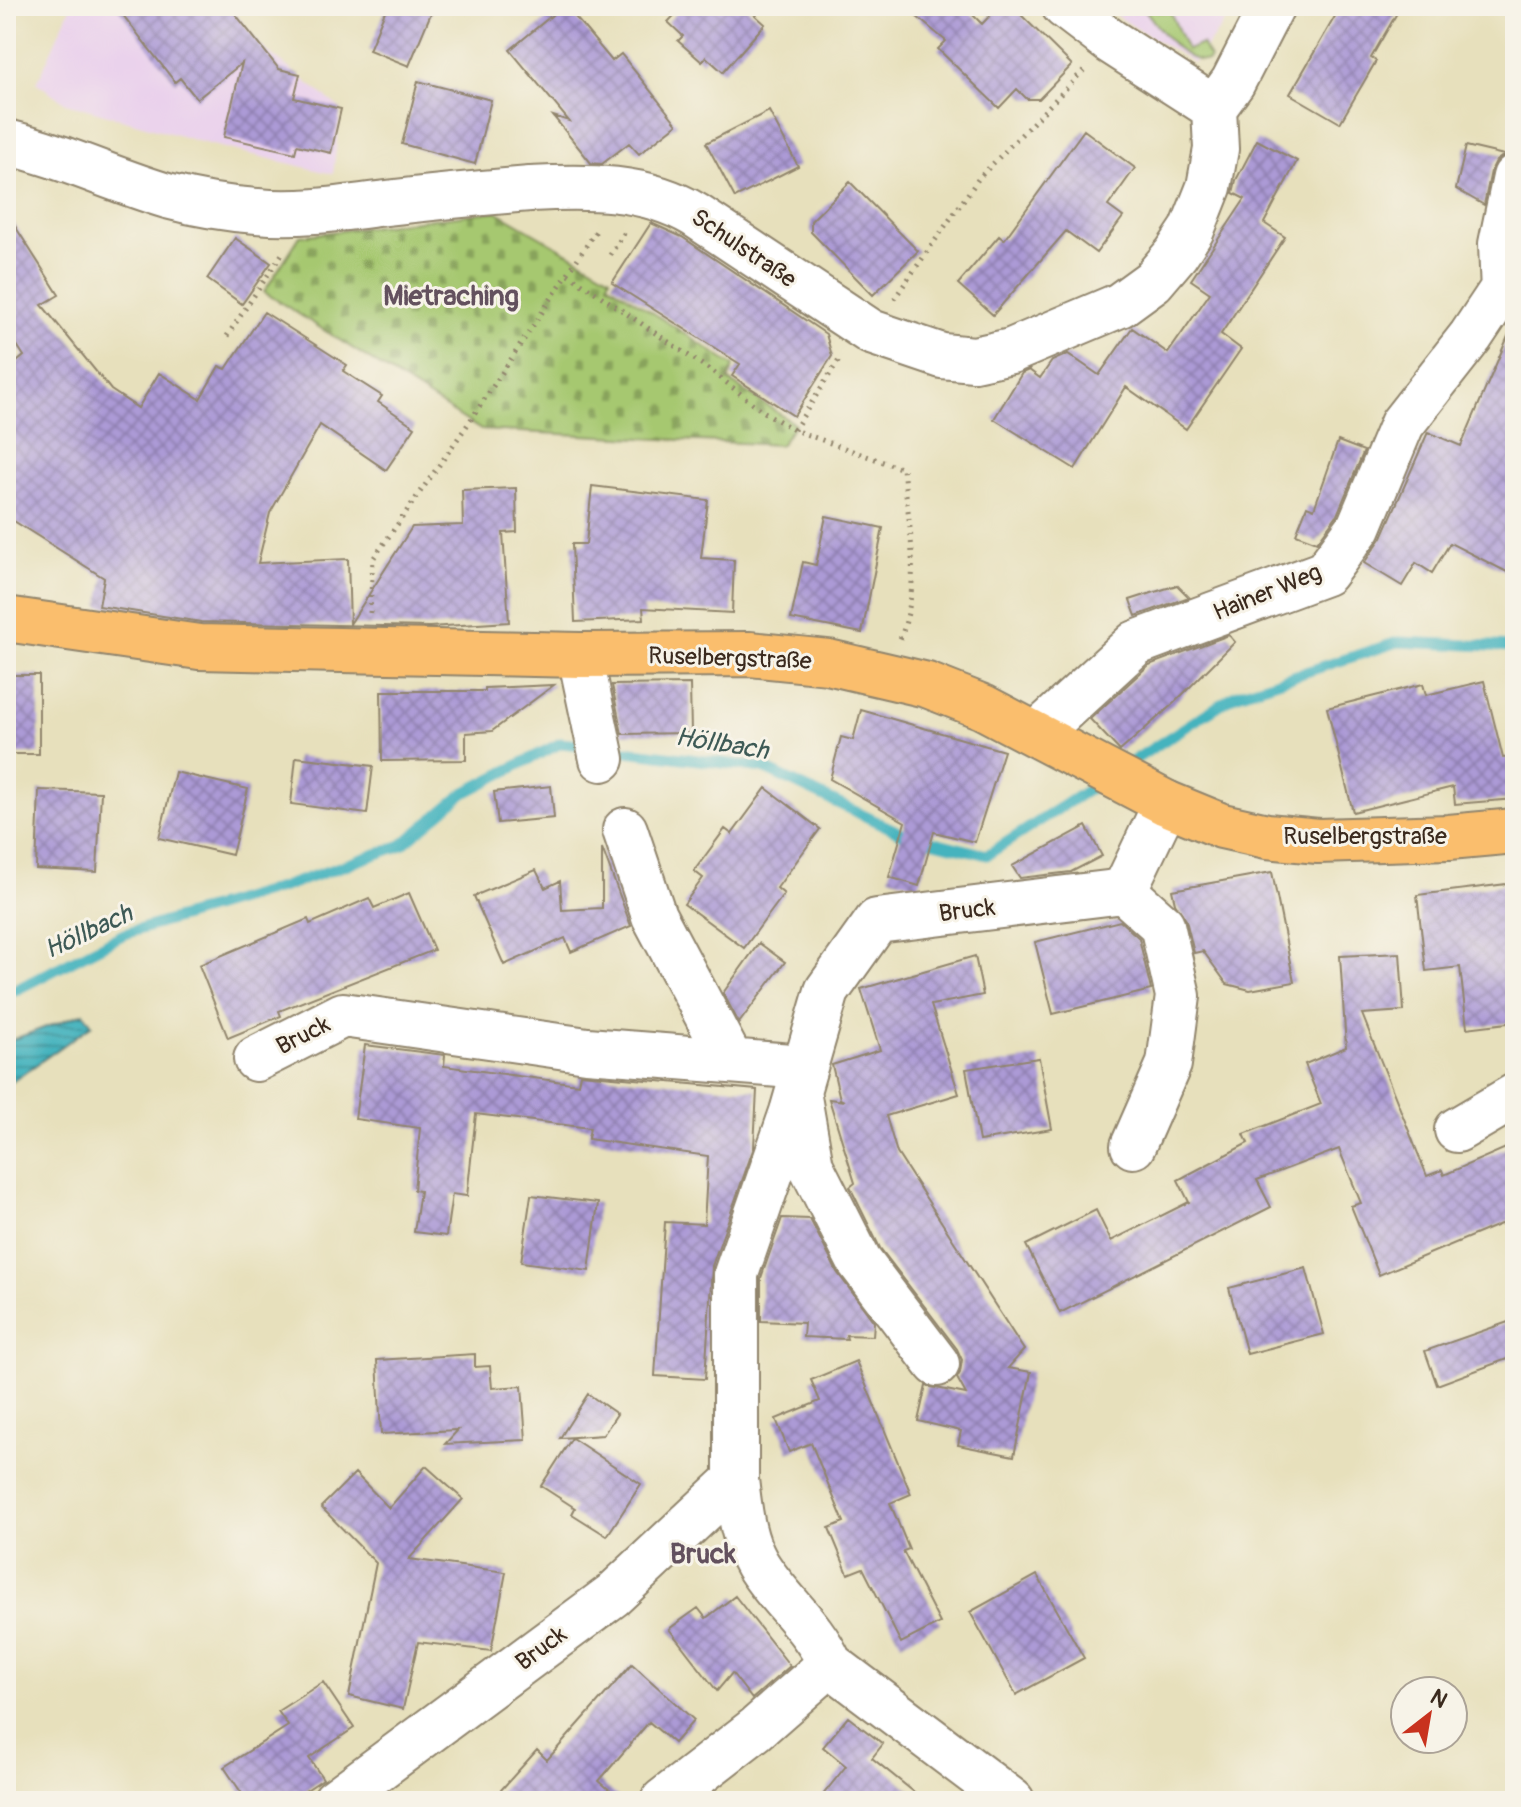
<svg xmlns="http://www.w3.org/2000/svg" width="1521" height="1807" font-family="Pangolin,sans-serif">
<defs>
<pattern id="grass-tufts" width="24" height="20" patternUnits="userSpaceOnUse" patternTransform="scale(2)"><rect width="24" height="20" fill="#a6c870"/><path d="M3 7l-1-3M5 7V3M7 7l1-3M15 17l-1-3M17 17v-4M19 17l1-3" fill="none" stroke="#88a35b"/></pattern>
<pattern id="cemetery-stones" width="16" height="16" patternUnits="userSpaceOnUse" patternTransform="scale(2)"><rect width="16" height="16" fill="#a6c870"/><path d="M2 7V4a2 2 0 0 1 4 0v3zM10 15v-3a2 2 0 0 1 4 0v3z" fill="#88a35b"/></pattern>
<pattern id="water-rules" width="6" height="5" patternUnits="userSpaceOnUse" patternTransform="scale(2)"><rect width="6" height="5" fill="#44b3be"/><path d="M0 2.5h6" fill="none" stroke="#3a929a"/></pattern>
<pattern id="building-cross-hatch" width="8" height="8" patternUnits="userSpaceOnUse" patternTransform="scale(2)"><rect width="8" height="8" fill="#ac9ad6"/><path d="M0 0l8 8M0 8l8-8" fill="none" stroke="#8d7ead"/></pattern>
</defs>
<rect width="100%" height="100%" fill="#f7f3e8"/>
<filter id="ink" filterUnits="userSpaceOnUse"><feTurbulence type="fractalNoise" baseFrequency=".0125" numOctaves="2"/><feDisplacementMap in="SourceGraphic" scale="16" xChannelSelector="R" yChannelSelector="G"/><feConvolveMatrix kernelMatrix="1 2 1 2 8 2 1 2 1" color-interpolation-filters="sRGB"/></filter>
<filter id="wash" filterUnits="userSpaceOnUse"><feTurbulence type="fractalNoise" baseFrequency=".006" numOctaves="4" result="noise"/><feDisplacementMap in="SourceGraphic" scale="32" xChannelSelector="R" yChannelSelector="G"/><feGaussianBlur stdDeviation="1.8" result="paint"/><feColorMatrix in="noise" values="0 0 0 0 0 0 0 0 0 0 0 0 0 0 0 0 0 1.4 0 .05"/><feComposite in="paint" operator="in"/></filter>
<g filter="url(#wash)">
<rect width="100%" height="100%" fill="#e7e0bc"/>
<!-- built -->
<path fill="#ead1ec" d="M71 6H229L262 47 341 109 333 174 208 144 66 103 37 83Z
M1100 6H1237L1194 63Z"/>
<!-- grass -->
<path fill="url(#grass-tufts)" stroke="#707947" stroke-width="2" d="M1142 6H1165L1169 9 1187 50 1202 44 1210 58 1208 61C1181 64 1157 25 1142 6Z"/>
<!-- cemetery -->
<path fill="url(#cemetery-stones)" stroke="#707947" stroke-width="2" d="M496 211 610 277 608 283 734 366 728 380 795 424 780 445 481 430 264 292 300 236Z"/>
<!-- water -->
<path fill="url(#water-rules)" stroke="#406e6e" stroke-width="2" d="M84 1013 92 1025 6 1086V1042Z"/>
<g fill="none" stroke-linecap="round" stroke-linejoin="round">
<!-- stream -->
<path stroke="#44b3be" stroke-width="11" d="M610 749 763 768 903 834 987 855 1100 782
M1122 768 1235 695 1398 642 1515 647
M6 995 124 934 283 887 402 845 464 793 561 743 589 746"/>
</g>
<g id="blocks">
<!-- building -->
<path fill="url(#building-cross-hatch)" d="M116 6H229L279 69 300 74 294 98 341 109 331 153 297 145 295 153 224 137 242 63 197 99 180 78 175 82Z
M387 6H434L409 66 369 50Z
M563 6H566L612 61 621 54 677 124 639 154 629 143 602 164 591 163 553 116 569 121 510 50Z
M683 6H745L765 24 723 72 706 57 702 62 678 41 683 36 668 22Z
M904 6H964L982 24 999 6H1012L1072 65 1039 99H1027L1017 89 999 108 938 49 946 41Z
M1341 6H1401L1371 58 1376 61 1340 123 1290 94Z
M418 81 491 100 475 164 402 144Z
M769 111 798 166 735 198 706 143Z
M1084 130 1135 168 1108 206 1123 217 1096 253 1066 231 993 315 958 284 999 236 1004 240Z
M1257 140 1297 161 1264 223 1285 237 1221 334 1241 349 1186 429 1126 387 1075 469 994 419 1022 373 1029 370 1040 378 1052 361 1068 354 1099 375 1132 328 1168 353 1210 293 1191 280 1245 199 1233 193 1236 180Z
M1466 146 1504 155 1496 161 1491 171 1484 205 1456 189Z
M850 182 918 251 873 295 811 232V221Z
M6 212 59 295 42 305 111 390 138 408 159 373 200 399 219 366 226 369 264 312 347 365 343 371 382 396 378 402 415 427 386 470 320 425 270 513 258 563 348 559 350 624 412 527 463 525 462 490 516 488 517 532 503 533 509 622 429 627 201 622 99 606 104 578 6 516V371L24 356 6 328Z
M651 223 682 237 826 334 832 356 794 416 732 376 740 364 612 283Z
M235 238 271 263 242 304 207 279Z
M1515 320V576L1450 543 1432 573 1416 563 1402 586 1364 563 1382 537 1428 432 1461 446Z
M1338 441 1364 451 1337 515 1317 542 1296 534 1307 506 1314 509Z
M592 486 708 500 701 558 734 560 732 613 643 608 644 619 575 622 572 544H586Z
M826 516 883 528 862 633 791 619 803 562 816 565Z
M1177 585 1189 597 1136 616 1130 600Z
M1229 635 1235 642 1174 703 1120 751 1090 719 1149 665Z
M6 675H39V754H6Z
M1484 681 1503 758 1515 757V799L1455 804 1453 787 1353 812 1327 708 1423 684 1426 695Z
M690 684 691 733 622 734 612 685Z
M554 685 492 731 466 733V760L382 761 381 691H485V688Z
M861 710 1004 751 975 842 934 832 919 886 889 877 905 822 830 779 841 737 853 740Z
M296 757 373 766 367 814 291 804Z
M175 772 248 789 232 855 159 838Z
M551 786 554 818 498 823 494 792Z
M766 788 820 829 777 888 784 894 744 948 684 904 703 878 694 871 725 829 732 834Z
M39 790 101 792 97 872 36 869Z
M1086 826 1102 856 1071 872 1020 878 1012 866Z
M602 848 631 926 571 952 565 938 504 965 474 896 536 870 545 888 560 881 562 910 602 908Z
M1272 872 1294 982 1250 990 1227 984 1203 951 1194 953 1186 920 1175 903 1172 890Z
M1515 883V1022L1467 1028 1460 967 1426 971 1417 895Z
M409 893 434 950 279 1011 281 1016 228 1038 199 965 308 919 310 924 369 898 374 908Z
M1120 921 1139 938 1151 990 1053 1014 1035 942Z
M759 943 785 962 739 1023 723 993Z
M1400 953 1404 1011 1362 1014 1427 1176 1442 1170 1444 1175 1515 1144V1218L1379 1275 1351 1206 1361 1203 1339 1149 1257 1180 1271 1207 1060 1313 1026 1245 1096 1210 1111 1241 1189 1202 1178 1180 1248 1143 1244 1134 1321 1104 1305 1064 1346 1047 1340 956Z
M975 956 983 995 931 1005 959 1094 886 1116 897 1153 1024 1350 1008 1368 1031 1372 1014 1456 958 1445 961 1431 918 1421 926 1386 966 1394 957 1378 960 1373 962 1360 957 1349 880 1248 850 1187 855 1183 829 1099 844 1101 840 1099 832 1065 880 1050 861 989Z
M365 1045 445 1055 444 1066 578 1084 580 1074 757 1090 754 1147 712 1266 705 1379 655 1376 665 1222 704 1224 708 1156 588 1139 590 1128 476 1114 467 1196 452 1194 446 1236 414 1232 420 1191 414 1190 420 1128 355 1119Z
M1039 1058 1052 1129 979 1141 966 1069Z
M531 1195 598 1203 589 1271 521 1262Z
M782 1218 810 1219 837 1272 874 1322 873 1336 846 1335 847 1339 803 1337 804 1323 761 1321V1278Z
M1306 1268 1324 1334 1247 1354 1229 1288Z
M1508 1322 1515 1341V1356L1437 1385 1425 1351Z
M475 1354V1367L490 1366 492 1388 522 1386 526 1440 445 1444 458 1430 381 1434 377 1360Z
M856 1361 911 1494 890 1503 909 1549 903 1551 940 1623 901 1643 863 1568 848 1574 829 1528 844 1522 811 1443 789 1452 776 1419 820 1401 811 1380Z
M588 1394 617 1414 603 1435 560 1438Z
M572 1438 641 1484 607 1536 572 1514 575 1508 541 1486Z
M426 1466 463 1499 409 1559 506 1572 491 1651 418 1642 403 1709 349 1696 376 1563 321 1507 355 1473 389 1508Z
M1037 1575 1084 1658 1016 1695 970 1612Z
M735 1596 790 1666 752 1699 732 1673 717 1691 669 1629 698 1608 706 1618Z
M632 1664 694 1720 674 1743 649 1722 599 1781 623 1801H491L537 1750 547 1760Z
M323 1682 354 1728 309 1758 323 1779 290 1801H247L224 1767 288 1726 278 1711Z
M848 1717 883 1744 872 1758 925 1801H818L846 1766 823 1747Z"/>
</g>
</g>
<g filter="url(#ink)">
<use href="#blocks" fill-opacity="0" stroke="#91856d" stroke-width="2"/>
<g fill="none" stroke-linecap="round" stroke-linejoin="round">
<defs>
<path id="minor" d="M1064 6 1110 41 1214 108
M6 142C62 155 113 180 167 196 197 204 227 209 257 211 297 215 339 209 378 204 429 198 479 193 530 189 587 186 645 185 695 215L871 332 942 356 974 359 1011 351 1120 305 1153 281 1176 254 1192 230 1209 187 1216 149 1214 108 1233 82 1272 6
M1503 292 1501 244 1515 177
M580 655 602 759
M1037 734 1136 643 1325 573 1359 527 1402 424 1471 336 1515 270
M625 830 654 916 731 1061
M1124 891 1162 925 1178 996 1169 1064 1133 1146
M256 1059 343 1015 587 1050 805 1067
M799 1097 811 1166 859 1261 937 1364
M1457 1130 1515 1096
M830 1664 1012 1801
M335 1801 613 1595 736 1480V1274L792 1112 827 991 877 921 1124 891 1166 803
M663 1801 756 1729 830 1664C813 1625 778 1599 757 1564 742 1538 740 1510 736 1480"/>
<path id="major" d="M6 619 199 647 580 655 750 654 828 662 927 685 983 707 1166 803 1222 826 1267 836 1318 841 1449 837 1515 831"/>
</defs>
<!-- minor casing -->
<use href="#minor" stroke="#91856d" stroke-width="48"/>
<!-- major casing -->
<use href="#major" stroke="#91856d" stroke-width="48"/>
<!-- path -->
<path stroke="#91856d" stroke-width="5" stroke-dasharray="2 6" stroke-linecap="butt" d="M610 255 627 229
M568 274 713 372 761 410 794 430 903 469C909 525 922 585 900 639
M894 299 979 178 1084 70
M227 336 284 251
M794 430 841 357
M370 613 373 559 466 427 598 228"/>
<!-- minor -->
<use href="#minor" stroke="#fff" stroke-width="44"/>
<!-- major -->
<use href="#major" stroke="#fabe6d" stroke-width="44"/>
</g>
</g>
<g text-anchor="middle" stroke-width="6" stroke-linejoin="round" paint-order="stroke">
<!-- street labels -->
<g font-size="24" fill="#3b2a1e" stroke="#f7f3e8">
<text transform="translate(744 248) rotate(34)" y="8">Schulstraße</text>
<text transform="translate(1267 592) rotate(-22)" y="8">Hainer Weg</text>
<text transform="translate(730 658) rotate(2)" y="8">Ruselbergstraße</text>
<text x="1365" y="844">Ruselbergstraße</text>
<text transform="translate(967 910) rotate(-7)" y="8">Bruck</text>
<text transform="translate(303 1035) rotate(-27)" y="8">Bruck</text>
<text transform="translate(541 1648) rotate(-37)" y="8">Bruck</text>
</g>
<!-- water labels -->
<g font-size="26" font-style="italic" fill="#3e5a56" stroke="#f7f3e8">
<text transform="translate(722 743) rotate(9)" y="9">Höllbach</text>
<text transform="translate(88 931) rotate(-25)" y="9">Höllbach</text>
</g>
<!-- quarter labels -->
<g font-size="28" font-weight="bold" fill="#63515e" stroke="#f7f3e8">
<text x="451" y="305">Mietraching</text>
<text x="703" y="1563">Bruck</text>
</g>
</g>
<!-- margin -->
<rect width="1521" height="1807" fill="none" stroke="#f7f3e8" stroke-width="32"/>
<!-- north arrow -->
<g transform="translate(1429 1715) rotate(31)"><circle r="38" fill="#f7f3e8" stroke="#aca397" stroke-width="2"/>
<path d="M0-6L14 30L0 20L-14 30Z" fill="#c8321e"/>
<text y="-12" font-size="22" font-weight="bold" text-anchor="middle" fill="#3b2a1e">N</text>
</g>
</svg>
